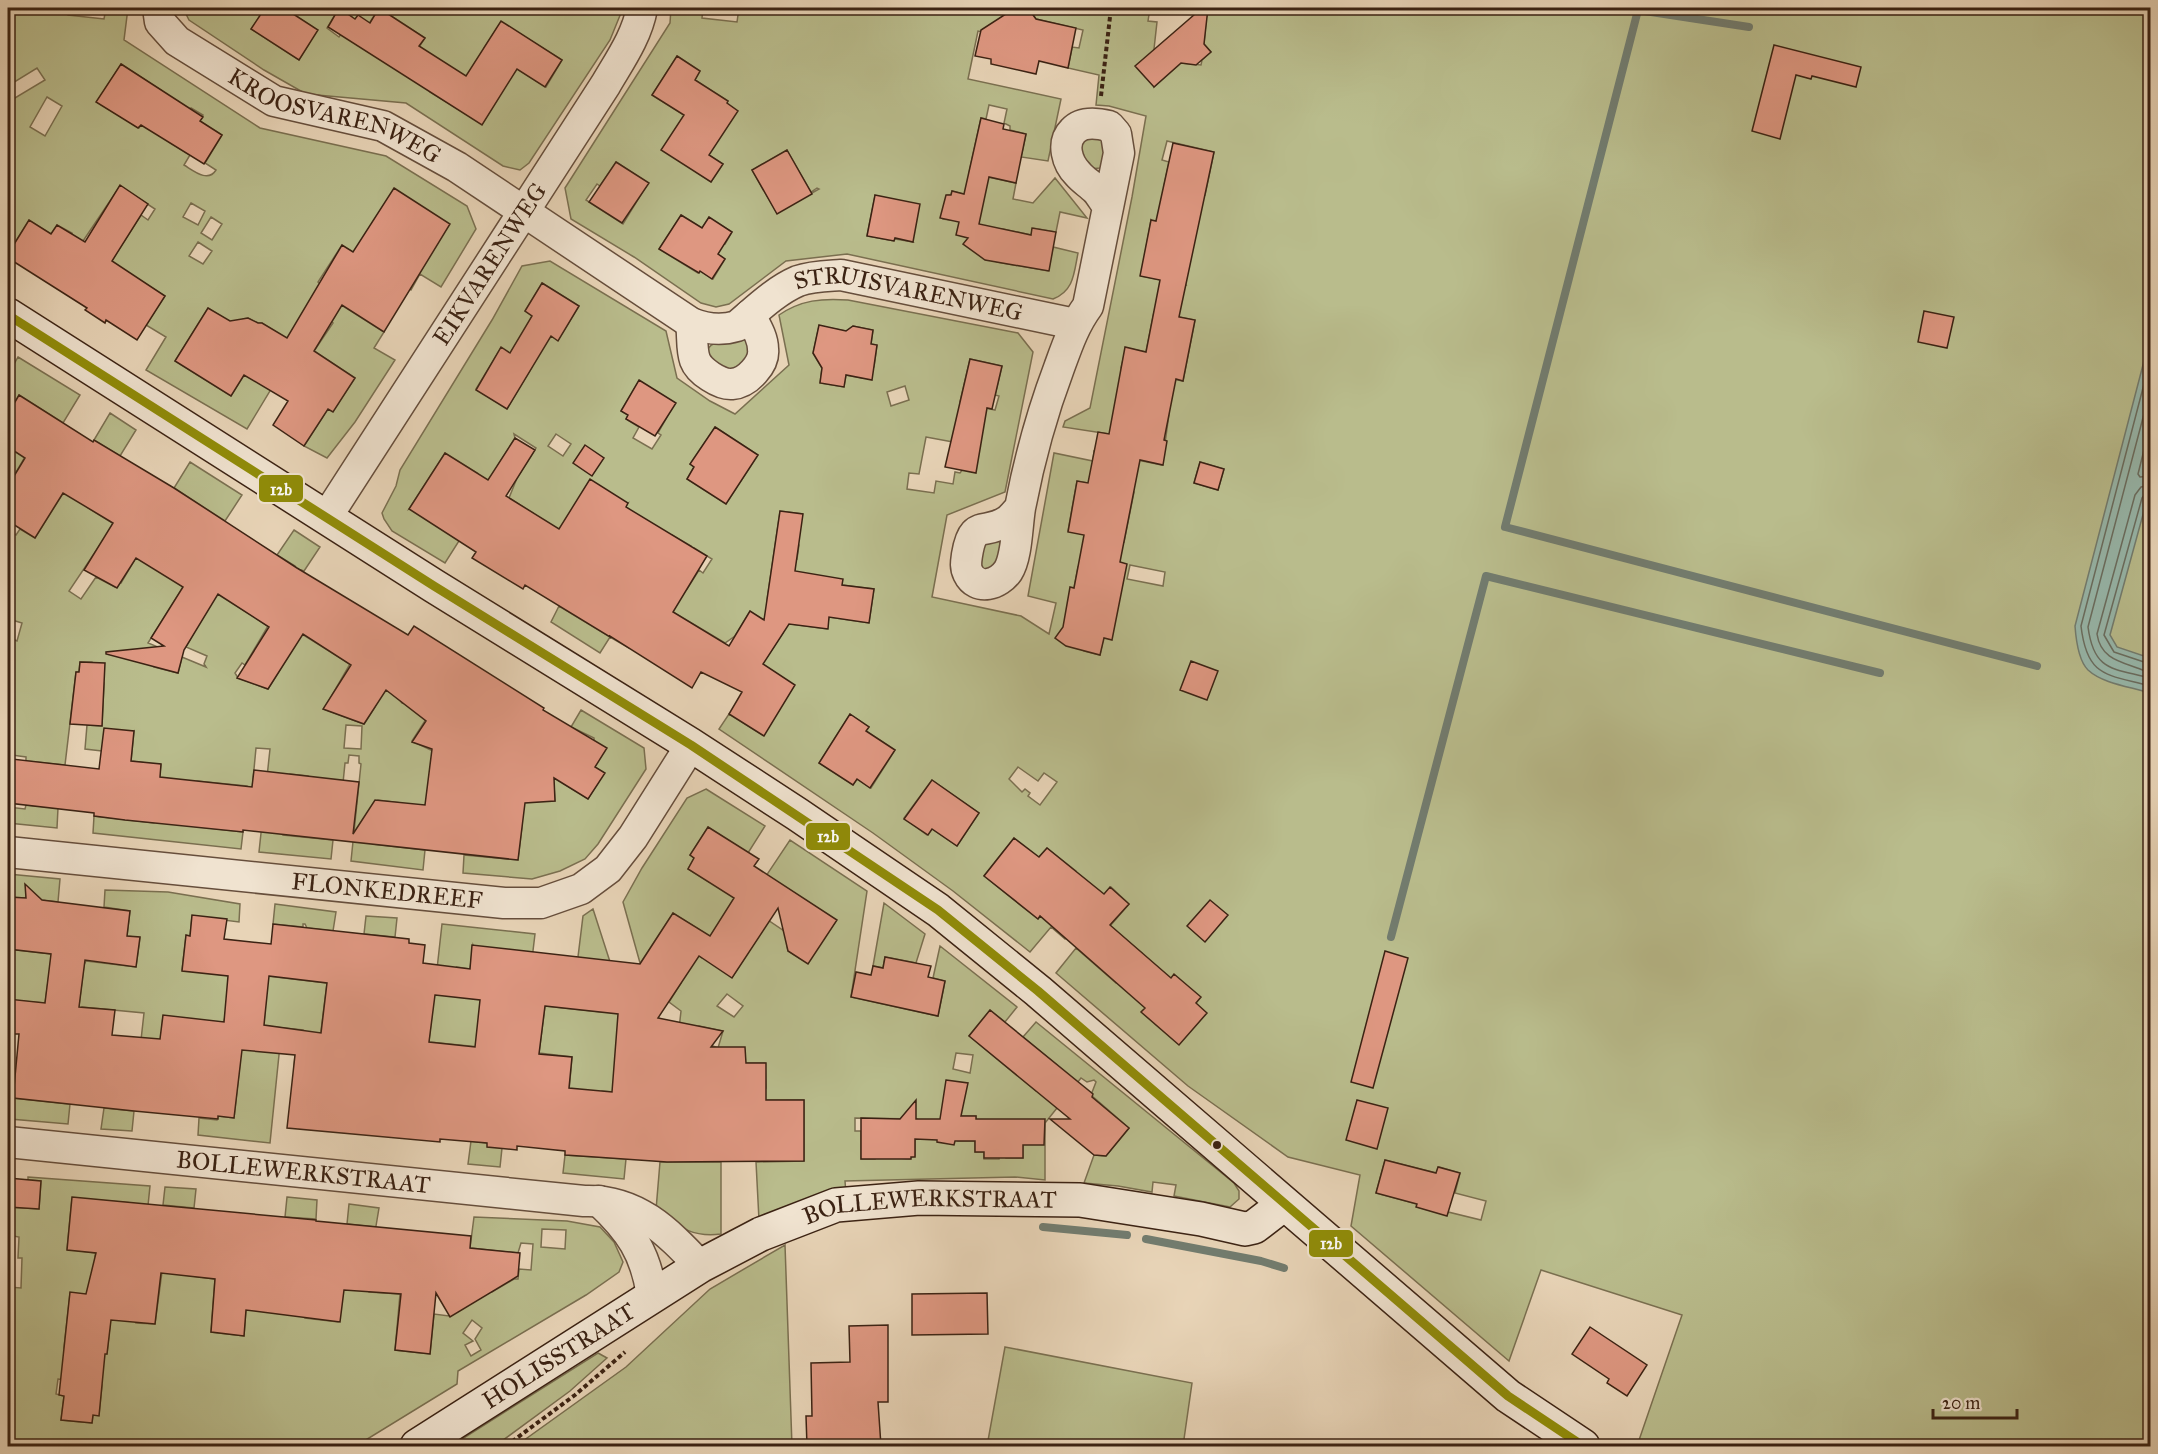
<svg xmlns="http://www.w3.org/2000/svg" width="2158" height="1454" font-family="'IM FELL Great Primer',serif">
<rect width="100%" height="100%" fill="#e8d4b7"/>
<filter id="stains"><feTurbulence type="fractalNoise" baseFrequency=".00333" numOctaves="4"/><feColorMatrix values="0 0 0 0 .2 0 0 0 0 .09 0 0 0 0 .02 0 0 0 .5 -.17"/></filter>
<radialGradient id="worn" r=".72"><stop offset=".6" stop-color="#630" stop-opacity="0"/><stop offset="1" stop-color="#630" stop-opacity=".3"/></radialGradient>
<!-- green -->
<path fill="#b9bc8c" stroke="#7a6f50" stroke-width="1.5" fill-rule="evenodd" d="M14 8H68V15L104 19 106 8H128L124 40 260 128 386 156 467 206 476 229 441 287 420 274 411 290 342 245 318 282 327 288 324 294 384 332 374 348 395 360 355 422 327 458 304 446 324 415 325 406 333 411 355 378 314 351 333 323 317 313 247 429 146 370 166 337 146 325 165 296 111 262 141 215 148 220 155 209 120 186 77 250 72 233 57 225 51 234 29 220 8 254V98L10 101 45 80 37 68 8 86V17ZM121 64 162 91 139 128 97 102ZM47 97 62 106 45 136 30 127ZM191 108 203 115 200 121 222 135 205 163 216 170C208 183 194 171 184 165L190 155 169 142ZM191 203 205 211 198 225 183 217ZM211 217 222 224 212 240 201 233ZM198 242 212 251 203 264 189 256ZM208 308 238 327 243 319 248 318 258 323H262L291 341 244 375 231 396 175 361Z
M183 8H265L251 29 299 60 309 44 313 27 284 8H623L610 40 529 163 520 170 503 166 406 103 306 94 264 70 189 20ZM339 8 352 17 339 37 327 28ZM379 8 425 38 402 73 356 44ZM501 22 562 60 546 87 484 48ZM447 65 499 97 482 124 430 92Z
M671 8H703L702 18 737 22 739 8H1015L1003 16 1014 33 994 34 978 31 968 79 1061 99 1048 161 1021 157 1026 134 1010 130V126L1004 123 1007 109 989 105 986 119 981 118 969 173 1016 183 1013 199 1033 203 1055 178 1087 218 1060 212 1056 232 1033 228 1031 235 1003 229 975 228 964 244 997 262 1048 271 1053 247 1078 253C1074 273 1074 291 1053 299L847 254 786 261 729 304 716 307 701 303 634 257 571 219 565 188 670 23ZM677 56 700 71 695 80 728 101 709 131 652 95ZM787 150 811 192 817 188 819 189 777 213 752 170ZM707 154 723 164 711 182 696 172ZM616 162 648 183 623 224 586 200 597 184 600 186ZM952 191 963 194 958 214 950 220 943 219 947 195H951ZM875 196 913 242 895 239 894 241 867 236ZM681 215 702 228 709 217 732 232 725 244 719 241 712 250 725 259 713 279 700 271 698 273 659 249Z
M1028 8H1150L1148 21 1157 22 1154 49V87L1181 63 1201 65 1202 60 1211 52 1204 44 1207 10 1187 8H2150V1446H1637L1682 1315 1541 1270 1509 1361 1351 1226 1360 1175 1288 1157 1188 1086 1056 973 1076 948 1116 983 1142 953 1110 926 1129 904 1111 887 1065 939 1051 927 1030 952 953 891 873 833 719 729 729 714 763 735 760 663 767 657 783 633 750 611 735 636 725 643 658 603 629 648 610 637 600 653 551 622 559 606 610 637 642 585 608 536 628 503 553 540 527 524 533 513 509 498 517 478 536 448 514 434 515 438 498 465 504 470 445 563 392 531 384 519 382 513 396 486 400 470 492 320 522 266 550 261 666 331 677 378 710 401 735 414 789 365 779 315C801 300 822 298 848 300L1018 333 1033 352 1005 492 947 515 932 597 1021 616 1049 634 1056 603 1028 596 1054 453 1093 461 1094 451 1162 465 1169 414 1109 434 1063 427 1065 421 1090 408 1132 197 1146 116 1109 106 1096 105 1099 75 1068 68 1072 47 1079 48 1083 30 1036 19ZM1167 141 1214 152 1205 195 1164 186 1169 162 1162 160ZM1151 220 1186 285 1141 276ZM542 283 579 306 558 340 529 323 532 316 525 311ZM1154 312 1195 320 1183 381 1121 368 1126 348 1146 352ZM819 326 846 331 853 326 873 330 871 344 877 345 874 367 862 378 846 375 844 387 820 383 822 368 813 353ZM501 348 532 367 507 409 476 389ZM970 359 1002 366 995 395 999 396 995 410 960 402ZM639 381 675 403 658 433 661 435 652 449 633 438 639 427 626 419 628 415 621 411ZM905 386 909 400 891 406 887 392ZM715 427 758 455 726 504 687 479 694 467 690 464ZM556 434 571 444 563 456 548 446ZM926 437 980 447 960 473 955 472 953 484 936 481 934 493 907 489 909 473 919 474ZM445 453 477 473 409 509ZM1200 462 1224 469 1218 490 1194 483ZM1077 481 1134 492 1124 542 1068 531ZM780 511 802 514 795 544 799 545 797 559 794 558 791 579 874 589 869 623 829 617 827 629 777 622 767 600ZM672 535 691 546 673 575 671 536ZM694 548 712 559 703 573 699 570 687 589 674 582ZM1130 565 1165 572 1163 586 1127 579ZM1078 567 1124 577 1074 588ZM1088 636 1103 640 1100 655 1084 651ZM850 714 869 727 866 731 895 750 871 788 857 779 853 785 819 763ZM1018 767 1038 781 1044 773 1057 782 1040 805 1028 796 1030 793 1025 789 1022 792 1009 779ZM932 780 979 813 957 846 932 829 927 835 904 818ZM1014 838 1036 860 1047 848 1076 871 1038 919 984 876ZM1385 1160 1436 1173 1439 1167 1460 1173 1455 1193 1486 1201 1481 1220 1448 1212 1447 1215 1417 1207V1204L1376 1193Z
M1089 137 1100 138 1104 141V165L1100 168 1089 169 1077 148 1080 143Z
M741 339 747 341 753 357 732 372 713 364 707 351C712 339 730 340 741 339Z
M18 357 80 395 63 423 19 395 8 414V375Z
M110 413 136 430 120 456 94 440Z
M8 447 25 457 8 486Z
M190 462 242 495 225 521 174 488Z
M67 487 88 508 114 524 69 591 81 599 96 577 115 587 119 582 121 583 134 561 139 543 200 560 148 643 206 667 204 664 207 656 186 647 216 593 268 626 245 665 242 663 235 673 238 678 268 689 302 634 350 664 324 709 364 724 375 707 385 681 402 703 432 710 412 741 437 753 429 814 401 803 378 800 373 844 425 850 423 870 351 861 361 764 359 763V756L349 755 348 763H345L342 793 308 781V776L290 774 283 835 333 840 331 859 259 852 270 749 256 748 252 790 247 786 197 781 192 826 243 832 241 849 93 833 94 816 154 823 161 765 131 761 134 731 102 751 85 749 87 725 102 726 104 683 92 662H80L79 672H76L65 765 26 761V757L12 755 8 799V637L17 641 22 623 12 620 8 635V530L16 535 20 529 35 538ZM157 656 181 661 178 673 154 667ZM346 725 362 726 361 749 344 748Z
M294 530 320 547 304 571 301 570 297 577 295 566 277 555Z
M999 538 1002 541 1005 552 985 578 976 546Z
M581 710 644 748 646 769 598 844 585 859 560 871 532 879 463 873 464 855 518 860 522 826V797L555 801 554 786H541L547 773 588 799 604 773 595 767 594 738 571 727Z
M706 789 765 826 748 853 708 827 690 855 694 858 688 869 709 882 714 873 740 889 725 914 736 921 790 840 867 891 851 997 938 1016 945 981 933 978 940 946 1017 1007 1005 1022 990 1010 969 1036 1036 1091 1057 1065 1023 1037 1036 1022 1234 1183 1239 1191V1199L1230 1207 1174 1196 1176 1185 1153 1182 1152 1192 1118 1186 1084 1183 1094 1155 1106 1156 1129 1128 1091 1095 1096 1082 1094 1080 1087 1082 1081 1078 1045 1123V1180L1015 1177 845 1181 846 1194 803 1203 759 1220 756 1162 804 1161V1100H756V1088H766L765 1063H711L710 1073H715V1099H690V1107H660V1094H657V1085H646L647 1065 648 1063 675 1065 681 1011 669 1002 681 983 673 979 692 951 702 958 713 942 702 935 703 932 673 913 641 962 657 973 647 988 623 902 642 868 687 798ZM785 887 836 921 809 960 804 961 788 951 787 946 793 937 765 918ZM743 930 756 940 733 976 718 967 721 962 717 959 733 936 737 938ZM727 994 743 1006 734 1017 717 1006ZM699 1026 723 1031 718 1048 713 1046 712 1053 707 1051 706 1054 694 1051ZM956 1053 973 1055 970 1073 953 1069ZM958 1116H976V1124L1023 1125V1158H1006V1152H999V1159H984V1152H975V1141H958ZM855 1118 917 1119 918 1139H915V1156L911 1157 910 1159 875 1156V1159H861V1131H855Z
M26 805 58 808 57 828 8 823V807L25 809Z
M8 874 60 879 58 902 31 899 26 897V898L8 897Z
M105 890 168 892 240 904 239 922 192 916 190 936H186L182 970 232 976 224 1022H218L280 1045 270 1143 198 1135 199 1118 217 1120 218 1116 234 1118 240 1063 189 1019 163 1016 162 1026 171 1027 167 1061 139 1058 144 1013 82 1007 78 1041 69 1005 79 1006 84 965 86 961 136 967 140 938 127 936 130 911 104 907Z
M884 903 925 934 916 963 885 957 883 968 873 966Z
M275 904 336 912 333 931 307 928 305 924H303V927L273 924Z
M593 909 621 996 629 1093 602 1091 601 1103 568 1102 572 1057 539 1053 545 1006 603 1012 578 957 583 916Z
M366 916 397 918 395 937 364 934Z
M442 924 535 934 521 1051 419 1041H429ZM473 945 503 1017 480 1000 457 967 470 969Z
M8 949 52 954 45 1003 8 1000Z
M267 976 327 983 321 1031 328 1032 354 1073 294 1067 295 1055H300L303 1030 264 1026Z
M13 1098 70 1104 68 1124 10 1119Z
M104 1108 134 1111 132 1131 101 1129Z
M471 1141 487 1143 502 1148 500 1167 468 1164Z
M565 1155 626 1159 624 1179 563 1173Z
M660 1162H721V1234C692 1238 678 1226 656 1210Z
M28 1177 150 1186 136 1323 155 1324 162 1272 215 1279 211 1332 244 1336 247 1295 248 1297 276 1300 274 1313 293 1315 295 1295 307 1296 305 1318 338 1322 342 1286 369 1290V1292L400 1294 395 1350 430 1354 434 1314 449 1316 451 1305 463 1306 465 1289 492 1292 514 1279H518L519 1269 531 1270 533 1244 521 1243 518 1253 470 1248 474 1217 567 1221 600 1227 614 1242 623 1262 619 1272 586 1295 458 1371 457 1384 356 1446H8V1287L21 1288 22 1258H18L19 1237 8 1235 9 1207 39 1209 41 1181 28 1180ZM72 1198 132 1203C129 1227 132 1282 96 1274L98 1256H95L96 1253 67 1249ZM542 1229 566 1230 565 1249 541 1247ZM70 1293 113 1297 107 1354 64 1348ZM472 1320 482 1328 475 1339 481 1350 471 1356 465 1345 473 1341 463 1333ZM58 1379 102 1385 99 1415H93L92 1423 61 1420 64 1396 56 1394Z
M165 1187 196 1189 194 1208 163 1205Z
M287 1197 317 1200 316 1219 285 1217Z
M349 1204 379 1208 376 1226 375 1227 347 1224Z
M785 1245 792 1446H516L626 1367 710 1289Z
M1005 1347 1192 1383 1183 1446H987Z
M598 1353 607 1358 570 1391 495 1446H451Z"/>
<!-- water -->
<path fill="#97b8ac" stroke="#727c6f" stroke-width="1.5" d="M2150 338V489L2110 635 2117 647 2150 658V693C2132 687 2103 684 2088 670 2078 660 2076 640 2075 626Z"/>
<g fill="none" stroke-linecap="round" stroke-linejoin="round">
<!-- shore -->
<path stroke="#696d60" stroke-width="1.5" d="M2150 361 2081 626C2087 678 2107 674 2150 686
M2150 391 2088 627C2094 672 2113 668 2150 678
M2150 426 2138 474 2140 477 2150 476
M2150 485 2141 487 2135 495 2097 634C2101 661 2124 662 2145 671H2150
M2150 493 2145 494 2142 498 2104 635 2114 652 2150 664"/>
<!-- stream -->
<path stroke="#727c6f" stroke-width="8" d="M1749 27 1638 10 1505 527 2037 666
M1391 937 1486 576 1880 673
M1043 1227 1127 1235
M1146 1239 1261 1261 1284 1268"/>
</g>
<!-- building -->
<path fill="#de9781" stroke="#3b2213" stroke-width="1.5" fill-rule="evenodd" d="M265 8H284L318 30 299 60 251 29Z
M339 8 355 19 358 15 370 23 379 8 425 38 419 46 466 76 501 21 562 60 545 87 517 69 482 125 328 27Z
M1015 8H1028L1036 19 1076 28 1068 68 1039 61 1036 74 991 64V59L975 56 981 30Z
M1202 8H1208L1204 44 1211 52 1196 65 1181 63 1154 87 1135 66Z
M1774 45 1861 67 1856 87 1812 76 1811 79 1796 75 1780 139 1752 131Z
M677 56 700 71 695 80 728 101 727 103 738 111 709 155 723 164 711 182 661 150 684 115 652 95Z
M121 64 203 117 200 121 222 135 204 164 141 125 138 128 96 102Z
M981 118 1004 124 1003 129 1026 134 1016 183 989 177 979 224 1031 235 1032 228 1056 232 1049 271 985 260 963 244 968 238 956 235 959 222 940 218 946 195H951L952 191 964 194Z
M1173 143 1214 152 1179 317 1195 320 1183 381 1176 379 1164 440 1167 441 1163 465 1140 460 1120 562 1127 564 1112 640 1104 638 1100 655 1066 646 1055 638 1063 627 1070 587 1074 588 1084 535 1068 532 1077 481 1088 483 1098 432 1109 434 1125 347 1146 352 1160 280 1140 276 1151 220 1156 221Z
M787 150 812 194 777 214 752 170Z
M616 162 649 183 622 223 589 202Z
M120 185 148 204 112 261 165 296 137 340 106 320 105 323 85 310 87 308 8 258V254L29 220 51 234 57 225 85 242Z
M394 188 450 224 384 332 342 305 314 351 355 378 333 412 328 409 304 446 273 425 288 401 244 375 231 396 175 361 208 308 230 321 248 318 258 323H262L287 338 342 245 353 252Z
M875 195 920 204 913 242 895 238 894 241 867 236Z
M681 215 702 228 709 217 732 232 718 254 725 259 712 279 700 271 699 273 659 249Z
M542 283 579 306 558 341 551 336 507 409 476 390 501 347 510 353 532 316 525 311Z
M1924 311 1954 317 1947 348 1918 342Z
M819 325 846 331 853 326 873 330 871 344 877 345 872 380 846 375 844 387 820 383 822 368 813 353Z
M970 359 1002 366 992 409 987 408 976 473 945 467Z
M639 380 676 403 655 436 626 419 628 415 621 411Z
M19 395 93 442 94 440 174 488 297 568 408 635 414 626 544 708 543 710 607 748 595 767 605 773 588 799 554 778 555 801 525 803 518 860 243 830V832L125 820 94 816V813L8 803 12 759 99 769 104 728 134 731 131 761 161 764 160 777 252 787 254 770 359 782 353 834 375 800 425 805 432 749 412 742 426 721 386 690 364 724 323 709 351 665 303 634 268 689 237 678 269 627 218 594 184 650 178 673 106 654V652L164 646 151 638 183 587 136 558 117 588 84 570 113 523 63 493 35 538 8 521V486L25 458 8 447V414Z
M715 427 758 455 726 504 687 479 694 467 690 464Z
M515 438 535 450 506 496 559 529 590 479 628 503 626 507 707 556 673 612 729 646 750 611 764 620 780 511 803 514 795 571 843 579 842 585 874 589 869 623 829 617 828 629 789 624 763 664 795 685 764 736 729 714 742 692 701 672 692 688 610 636V637L525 585 523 589 472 558 476 552 409 509 445 453 488 480Z
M585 445 604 458 592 476 573 463Z
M1200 462 1224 469 1218 490 1194 483Z
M1191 661 1218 671 1207 700 1180 690Z
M80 662 105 663 102 726 70 724 76 672H79Z
M850 714 869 727 866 731 895 750 870 788 857 779 853 785 819 763Z
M932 780 979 813 957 846 932 829 928 835 904 819Z
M708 827 759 859 754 866 837 920 808 964 788 951 778 908 732 978 699 956 658 1018 723 1031 711 1047H745L746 1063H766V1100H804V1161L667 1162 595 1157 565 1155V1151L517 1146V1150L487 1147V1143L440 1139V1142L287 1128 295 1055 242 1050 234 1118 218 1116V1119L134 1111 13 1098 19 1034H8V999L45 1003 51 954 8 949V897L26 898 25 884 42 900 130 911 127 936 140 937 136 967 85 960 79 1007 115 1010 112 1035 160 1039 163 1015 224 1022 228 976 182 971 186 935 190 936 192 915 227 919 224 939 271 944 273 924 409 939V943L425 945 423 963 470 969 472 945 640 964 673 913 710 936 734 898 688 869 694 858 690 855ZM269 976 327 983 321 1033 264 1025ZM435 995 480 1000 475 1047 429 1042ZM545 1006 618 1014 612 1092 569 1088 572 1057 539 1054Z
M1014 838 1039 857 1047 848 1104 894 1110 887 1129 904 1110 925 1171 978 1174 974 1201 997 1196 1003 1207 1013 1179 1045 1141 1012 1145 1008 1040 916 1038 919 984 876Z
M1210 900 1228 915 1205 942 1187 926Z
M1385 951 1408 958 1373 1088 1351 1082Z
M885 957 931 966 928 977 945 981 938 1016 851 997 856 972 871 975 873 966 883 968Z
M990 1010 1093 1094 1092 1097 1129 1128 1106 1156 1094 1155 1050 1119H1070L969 1036Z
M946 1080 968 1083 961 1116H976V1119H1045L1044 1145H1023V1158H984V1152H975V1141H955L954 1145 937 1142V1140L915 1139V1157H911V1159H861V1118L900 1119 916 1100V1119H940Z
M1357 1100 1388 1108 1377 1149 1346 1140Z
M1385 1160 1436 1173 1438 1167 1460 1173 1447 1216 1416 1207 1417 1204 1376 1193Z
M8 1178 41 1181 39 1209 8 1207Z
M72 1197 316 1220V1221L471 1236 470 1248 520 1253 518 1276 450 1317 436 1293 430 1354 395 1350 401 1294 344 1290 340 1322 246 1310 244 1336 211 1332 215 1279 161 1273 155 1324 111 1320 107 1354H105L99 1416 93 1415 92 1423 61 1420 64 1396 59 1395 70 1292 86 1294 96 1253 67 1250Z
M987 1293 988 1334 912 1335V1294Z
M888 1325V1402H878L881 1446H807L806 1416H812L811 1363 850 1362 849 1326Z
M1590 1327 1647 1365 1627 1396 1607 1383 1609 1379 1572 1354Z"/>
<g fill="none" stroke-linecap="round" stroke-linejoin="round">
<defs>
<g id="street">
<path id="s1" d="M158 8 160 22 177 41 274 101 383 126 457 167 691 323C706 329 721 331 737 326 756 310 775 291 798 281 812 276 827 276 841 275L1075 324"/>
<path d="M691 323C693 335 691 349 695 360 699 371 720 385 732 384 747 383 765 364 763 349 763 337 755 325 750 315"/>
<path d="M1020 508C1016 512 1012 518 1007 521 984 536 973 518 967 555 966 562 965 567 968 573 977 592 999 584 1008 571 1017 557 1017 526 1020 508 1029 461 1042 413 1059 368 1067 346 1074 325 1088 306L1119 153 1116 134 1109 126C1097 123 1082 121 1073 131 1061 143 1067 163 1078 174 1083 180 1090 184 1096 190 1100 194 1103 200 1107 205"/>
<path id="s2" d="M326 518 606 84C620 60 637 36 642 8"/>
<path id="s3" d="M8 852 504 903H541L581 889 608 869 633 837 691 745"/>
<path id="s4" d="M8 1142 584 1201C636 1199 667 1231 700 1266"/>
<path d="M599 1201C630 1230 646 1253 652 1296"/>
</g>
<g id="secondary">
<path d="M8 315 434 586 691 745 797 814 938 910 1038 991 1508 1396 1583 1446"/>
<path id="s5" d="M417 1446 700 1266 761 1234 836 1205 919 1198 1080 1200 1201 1219 1245 1229 1254 1227 1284 1204"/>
</g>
</defs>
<!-- street casing -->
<use href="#street" stroke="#664e3c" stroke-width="33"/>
<!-- secondary casing -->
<use href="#secondary" stroke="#3b2213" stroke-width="36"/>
<!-- path -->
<path stroke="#3b2213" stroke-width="4" stroke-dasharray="4.5 3" stroke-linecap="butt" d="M1101 96 1111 8
M506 1446 575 1395 625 1352"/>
<!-- street -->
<use href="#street" stroke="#f0e3d0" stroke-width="30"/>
<!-- secondary -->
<use href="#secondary" stroke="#f0e3d0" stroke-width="33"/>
<defs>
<path id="bus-1" d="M8 315 434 586 691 745 938 910 1038 991 1508 1396 1583 1446"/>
</defs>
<!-- bus-1 casing -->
<use href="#bus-1" stroke="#f0e3d0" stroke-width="14"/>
<!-- bus-1 -->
<use href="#bus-1" stroke="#908c08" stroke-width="9"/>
</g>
<!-- markers -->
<circle fill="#3b2213" stroke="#f0e3d0" stroke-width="2" cx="1217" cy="1145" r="5"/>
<g text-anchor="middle" stroke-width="5" stroke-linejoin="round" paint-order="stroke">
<!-- street labels -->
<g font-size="24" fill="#3b2213" stroke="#f0e3d0">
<text dy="8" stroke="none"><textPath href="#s1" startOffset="216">KROOSVARENWEG</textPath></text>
<text dy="8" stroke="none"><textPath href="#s2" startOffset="302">EIKVARENWEG</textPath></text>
<text dy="8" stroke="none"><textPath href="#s1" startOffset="867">STRUISVARENWEG</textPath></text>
<text dy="8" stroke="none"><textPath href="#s3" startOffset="381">FLONKEDREEF</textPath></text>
<text dy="8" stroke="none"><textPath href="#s4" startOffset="297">BOLLEWERKSTRAAT</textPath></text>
<text dy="8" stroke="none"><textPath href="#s5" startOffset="578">BOLLEWERKSTRAAT</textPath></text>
<text dy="8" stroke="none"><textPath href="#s5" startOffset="168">HOLISSTRAAT</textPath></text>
</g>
</g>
<g stroke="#f0e3d0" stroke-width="2">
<rect x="258" y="474" width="46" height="29" rx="6" fill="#908c08"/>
<rect x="805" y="822" width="46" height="29" rx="6" fill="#908c08"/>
<rect x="1308" y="1229" width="46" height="29" rx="6" fill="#908c08"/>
</g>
<g font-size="16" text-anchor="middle" font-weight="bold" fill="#fff">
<text x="281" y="495">12b</text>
<text x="828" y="842">12b</text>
<text x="1331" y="1249">12b</text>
</g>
<!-- margin -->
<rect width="2158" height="1454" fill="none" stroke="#e8d4b7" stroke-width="30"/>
<rect x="9" y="9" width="2140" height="1436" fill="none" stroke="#3b2213" stroke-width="3"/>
<rect x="15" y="15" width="2128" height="1424" fill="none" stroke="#3b2213" stroke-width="1.5"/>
<!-- scale -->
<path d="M1933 1409v9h84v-9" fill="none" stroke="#3b2213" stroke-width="3"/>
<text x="1942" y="1409" font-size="18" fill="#3b2213" stroke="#f0e3d0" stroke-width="4.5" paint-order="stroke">20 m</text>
<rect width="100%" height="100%" filter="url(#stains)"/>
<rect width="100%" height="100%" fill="url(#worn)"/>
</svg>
